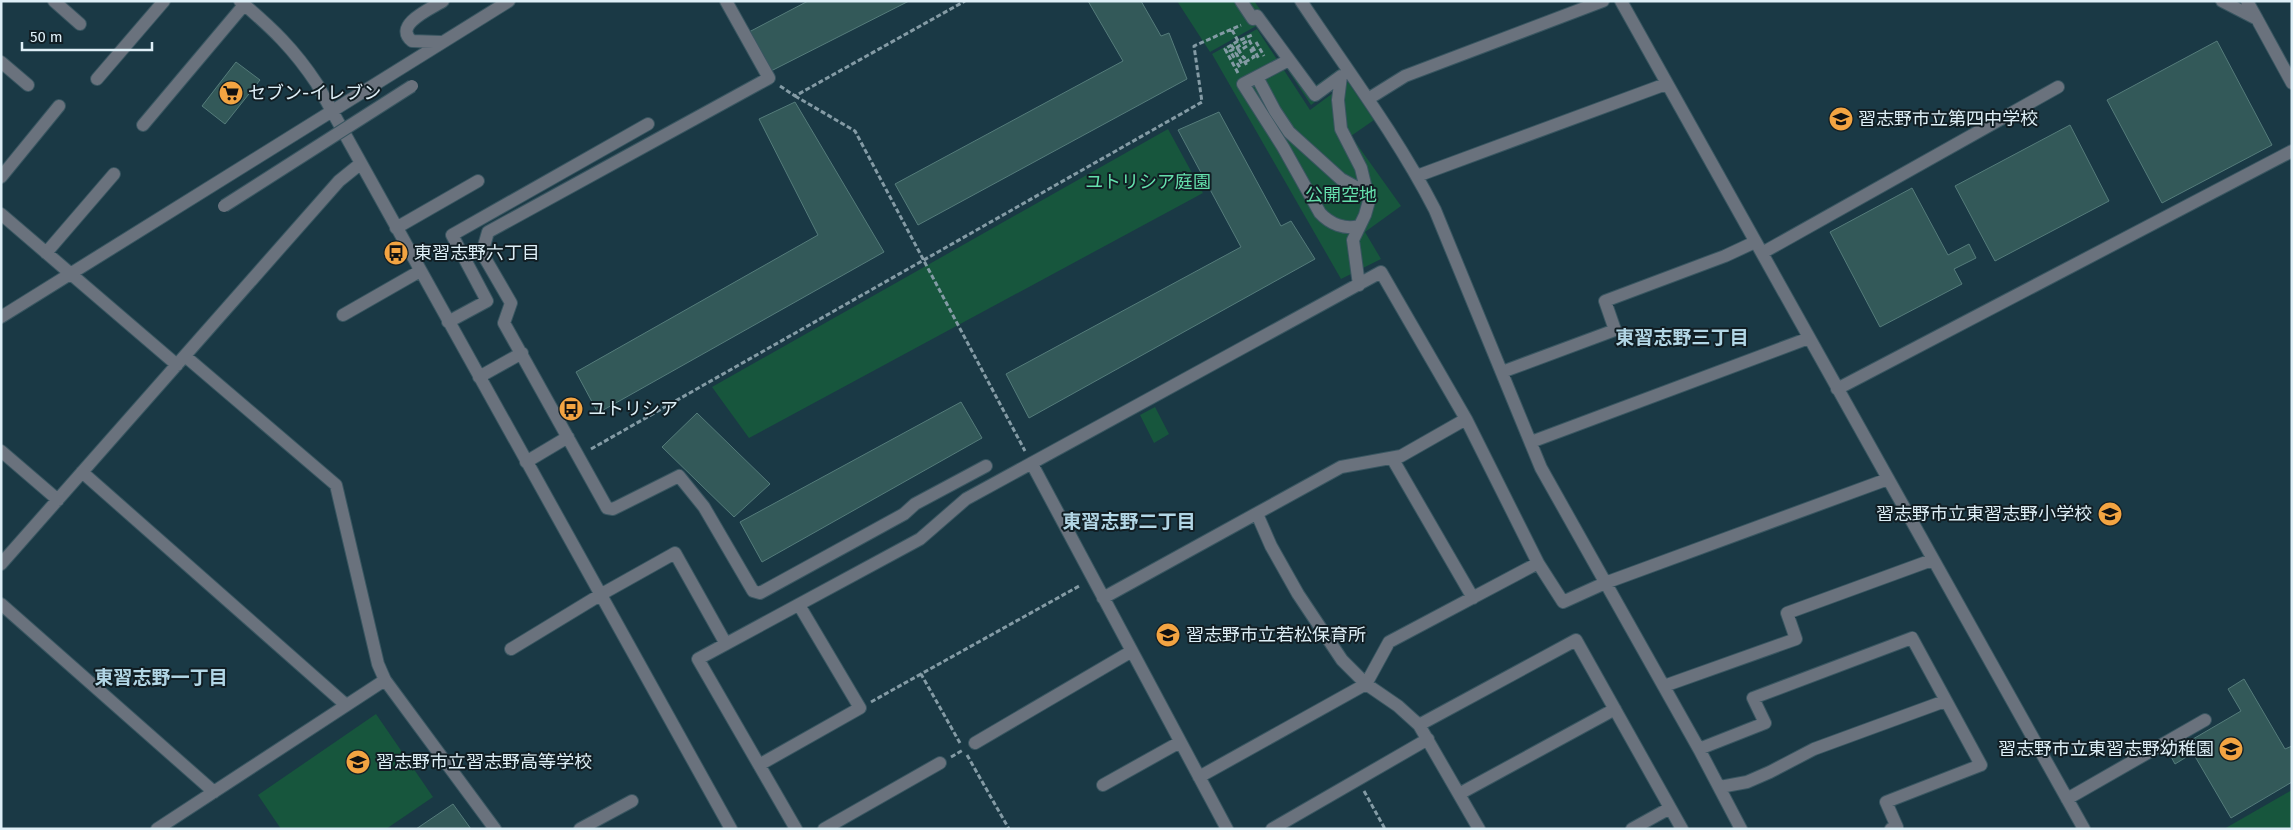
<svg xmlns="http://www.w3.org/2000/svg" width="2293" height="830" font-family="'Fira Sans','Noto Sans JP',sans-serif">
<rect width="100%" height="100%" fill="#1a3945"/>
<!-- green -->
<path fill="#17563d" d="M1177 1H1254L1315 86 1339 69 1347 79 1311 105 1258 25 1210 52Z
M1257 29 1310 110 1348 82 1374 120 1351 136 1401 206 1365 232 1381 259 1341 279 1212 54Z
M1168 129 1203 193 749 438 712 387Z
M1155 407 1169 434 1154 443 1140 415Z
M376 714 433 797 386 829H281L258 795Z
M2292 790V829H2224Z"/>
<!-- building -->
<path fill="#335959" stroke="#557c7b" d="M808 1H909L769 72 749 32Z
M1088 1H1141L1161 36 1169 33 1187 79 918 225 895 184 1123 61Z
M2217 41 2272 145 2162 203 2107 100Z
M236 62 260 80 225 124 202 106Z
M795 102 884 252 598 413 576 372 818 235 759 119Z
M1219 112 1281 226 1291 221 1315 259 1029 418 1006 374 1241 247 1178 130Z
M2070 125 2109 201 1995 261 1955 186Z
M1912 188 1948 255 1969 244 1976 258 1954 269 1962 284 1880 327 1830 232Z
M961 402 982 438 762 562 740 522Z
M697 413 770 484 734 517 662 447Z
M2244 679 2285 749 2292 746V782L2231 818 2193 753 2175 764 2169 753 2241 711 2228 689Z
M453 804 471 829H416Z"/>
<g fill="none" stroke-linecap="round" stroke-linejoin="round">
<defs>
<path id="minor" d="M54 1 80 24
M240 1C272 28 294 49 317 84L731 829
M726 1 769 78 488 232 482 253 511 303 504 323 607 508 613 509 679 476 704 507 753 591 760 593 904 514 915 504 986 466
M1241 1 1253 19 1257 16 1315 95 1341 76 1338 100 1341 129 1361 168 1369 201 1365 215 1353 240 1359 285
M1301 1C1347 70 1397 136 1435 210L1541 468 1699 749 1741 829
M1621 1 2084 829
M2222 1 2257 19 2292 83
M2247 1 2257 19
M441 42 412 41C392 25 432 8 443 1
M1289 60 1243 84 1283 147 1320 213C1330 224 1345 230 1359 226
M1 62 28 85
M1257 77 1275 111 1289 132 1341 179 1367 193
M97 79 164 1
M1368 99 1405 76 1603 1
M143 125 244 5
M1417 176 1666 84
M1 177 59 106
M1 214 177 365
M396 228 478 181
M46 253 114 174
M1762 253 2058 87
M343 315 420 271
M1 317 509 1
M448 322 487 301 452 235 648 124
M185 356 336 485 378 664 385 680 495 829
M1502 372 1615 330 1605 301 1725 256 1755 242
M479 377 522 353
M1837 389 2292 151
M1466 419 1538 563
M1531 442 1809 338
M1 451 58 500
M1392 458 1473 598
M526 462 568 437
M1032 464 1227 829
M82 472 346 705
M1257 514 1271 546 1298 594 1342 660 1366 684 1398 706 1419 725 1479 829
M1 564 339 181 360 164
M1 604 214 792
M511 649 600 595 675 553 726 644
M1664 686 1796 639 1787 613 1932 560
M1419 725 1576 640 1682 829
M975 743 1132 651
M1699 749 1765 723 1753 698 1912 638 1981 765 1886 802 1897 827 1891 829
M759 765 860 708 799 605
M1199 777 1366 684 1389 642 1538 563 1563 602 1605 583 1888 479
M1103 785 1180 742
M1720 787 1747 782 1770 772 1814 749 1945 701
M1459 794 1615 709
M2067 799 2205 720
M157 829 385 680
M580 829 632 801
M796 829 698 659 920 539 966 499 1381 272 1466 419 1401 456 1341 467 1103 598
M824 829 940 763
M1272 829 1428 739
M1632 829 1670 808"/>
</defs>
<!-- minor casing -->
<use href="#minor" stroke="#395661" stroke-width="14"/>
<!-- path -->
<path stroke="#849ba5" stroke-width="3" stroke-dasharray="5 2.5" stroke-linecap="butt" d="M1232 30 1238 41 1252 35
M1238 41 1225 49 1238 73
M1256 42 1264 56
M1231 45 1234 49 1249 40 1259 59
M1247 46 1239 51 1244 58 1247 56
M1237 47 1239 51 1236 53 1242 64 1245 62 1247 66
M1234 49 1230 51 1235 59
M1245 62 1254 57 1251 50 1253 49
M1237 63 1241 69
M780 86 795 96 965 1
M795 96 855 131 1025 451
M591 449 1202 102 1194 46 1241 25
M871 702 921 674
M960 743 921 674 1081 585
M967 755 1009 829
M951 757 963 750
M1364 791 1385 829"/>
<!-- minor -->
<use href="#minor" stroke="#6a727d" stroke-width="12"/>
<defs>
<path id="minor-bridge" d="M224 206 412 86"/>
</defs>
<!-- minor-bridge casing -->
<use href="#minor-bridge" stroke="#395661" stroke-width="14" stroke-linecap="butt"/>
<!-- minor-bridge -->
<use href="#minor-bridge" stroke="#6a727d" stroke-width="12"/>
</g>
<!-- icons -->
<defs>
<symbol id="supermarket-disc" viewBox="-11 -11 22 22"><circle r="9.5" fill="#f3a442" stroke="#111e24"/><path d="M-6-5.5h2.5l.6 2H6L4.5 2H-2.5L-4.4-4H-6ZM-1.5 3.2a1.3 1.3 0 1 0 .1 0ZM3 3.2a1.3 1.3 0 1 0 .1 0Z" fill="#111"/></symbol>
<symbol id="school-disc" viewBox="-11 -11 22 22"><circle r="9.5" fill="#f3a442" stroke="#111e24"/><path d="M0-5L7-2L0 1L-7-2ZM-4 1L0 2.5L4 1V4Q0 6-4 4Z" fill="#111"/></symbol>
<symbol id="bus-disc" viewBox="-11 -11 22 22"><circle r="9.5" fill="#f3a442" stroke="#111e24"/><path d="M-5-6H5V4H4V6H2V4H-2V6H-4V4H-5ZM-3.5-4V0h7V-4ZM-3.5 1.2v1.5H-2V1.2ZM2 1.2v1.5H3.5V1.2Z" fill="#111"/></symbol>
</defs>
<g fill-rule="evenodd">
<use href="#supermarket-disc" x="217" y="79" width="28" height="28"/>
<use href="#school-disc" x="1827" y="105" width="28" height="28"/>
<use href="#bus-disc" x="382" y="239" width="28" height="28"/>
<use href="#bus-disc" x="557" y="395" width="28" height="28"/>
<use href="#school-disc" x="2096" y="500" width="28" height="28"/>
<use href="#school-disc" x="1154" y="621" width="28" height="28"/>
<use href="#school-disc" x="2217" y="735" width="28" height="28"/>
<use href="#school-disc" x="344" y="748" width="28" height="28"/>
</g>
<g text-anchor="middle" stroke-width="4" stroke-linejoin="round" paint-order="stroke">
<!-- poi labels -->
<g font-size="18" fill="#deeff7" stroke="#111e24" text-anchor="start">
<text x="248" y="99">セブン-イレブン</text>
<text x="1858" y="125">習志野市立第四中学校</text>
<text x="414" y="259">東習志野六丁目</text>
<text x="588" y="415">ユトリシア</text>
<text x="2092" y="520" text-anchor="end">習志野市立東習志野小学校</text>
<text x="1186" y="641">習志野市立若松保育所</text>
<text x="2214" y="755" text-anchor="end">習志野市立東習志野幼稚園</text>
<text x="376" y="768">習志野市立習志野高等学校</text>
</g>
<!-- park labels -->
<g font-size="18" fill="#65e0ac" stroke="#111e24">
<text x="1148" y="188">ユトリシア庭園</text>
<text x="1341" y="201">公開空地</text>
</g>
<!-- neighbourhood labels -->
<g font-size="19" font-weight="bold" fill="#b2d6e5" stroke="#111e24">
<text x="1682" y="344">東習志野三丁目</text>
<text x="1129" y="528">東習志野二丁目</text>
<text x="161" y="684">東習志野一丁目</text>
</g>
</g>
<!-- border -->
<rect width="2293" height="830" fill="none" stroke="#deeff7" stroke-width="5"/>
<!-- scale -->
<path d="M22 42v8h130v-8" fill="none" stroke="#deeff7" stroke-width="2.5"/>
<text x="30" y="42" font-size="15" fill="#deeff7" stroke="#111e24" stroke-width="4" paint-order="stroke">50 m</text>
</svg>
